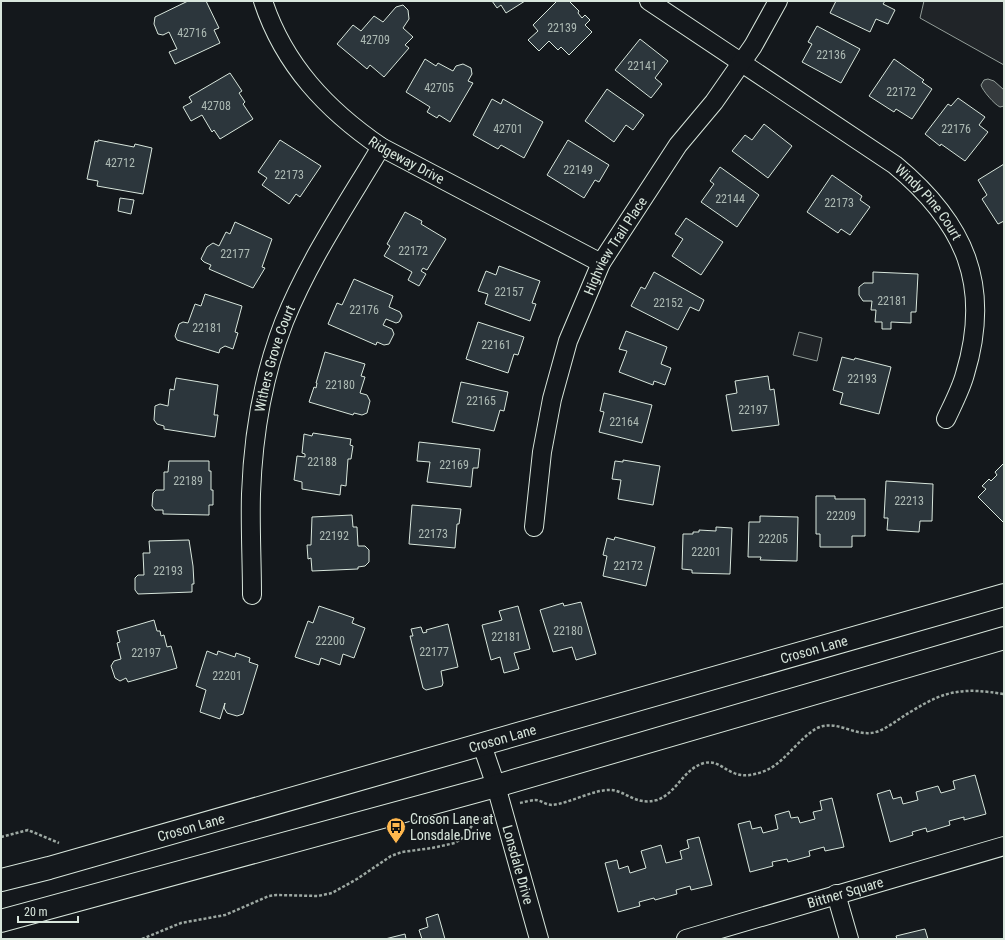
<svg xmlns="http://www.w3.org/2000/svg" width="1005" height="940" font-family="'Roboto Condensed',sans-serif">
<rect width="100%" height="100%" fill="#14181c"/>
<!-- green -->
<path fill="#202428" stroke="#939e99" d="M924 1H1004V65L920 18Z
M799 332 822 338 817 361 793 355Z"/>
<!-- water -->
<path fill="#363b3e" stroke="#939e99" d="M988 79 994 81 1004 90V106L1000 107C995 105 982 90 981 85L984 80Z"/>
<!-- building -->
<path fill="#2c363c" stroke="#d8e6dc" d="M188 1H206L219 28 214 30 220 43 175 64 169 52 177 49 169 32 163 35 158 34 154 24 155 17Z
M492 1H525L506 13 501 5 497 8Z
M557 1H569L579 11 578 13 582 18 585 15 590 20 585 25 592 32 569 55 561 47 558 50 549 41 539 51 528 40 538 31 533 25Z
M836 1H885L883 4 895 10 888 24 876 19 870 32 830 13Z
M403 5 408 10 409 19 403 28 413 37 405 45 409 48 384 77 370 65 367 69 337 44 353 25 361 31 374 16 383 22 396 7Z
M817 26 860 49 841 83 802 62 812 44 808 42Z
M640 39 668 61 655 78 662 84 651 98 615 70Z
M425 59 436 66 438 63 453 71 456 66 463 64 471 68 472 74 468 81 473 83 450 122 439 115 437 118 427 112 430 107 406 92Z
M894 59 924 80 922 82 932 89 912 119 896 109 894 112 869 96Z
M230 73 242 91 239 93 245 102 243 104 253 119 220 139 214 130 212 132 202 115 191 121 183 107 192 102 189 97Z
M607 89 644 115 633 130 626 125 614 142 585 121Z
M958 98 985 117 979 125 988 132 965 161 941 144 940 146 925 134 948 104 951 106Z
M492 99 501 104 503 99 543 122 524 158 501 145 498 149 473 135Z
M764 124 792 146 768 178 732 151 745 135 752 140Z
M98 140 134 147 135 144 152 148 143 194 97 186 98 181 87 179 95 141 98 142Z
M280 140 321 166 300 197 296 194 289 204 262 185 267 178 258 172Z
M568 140 609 165 599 182 595 180 584 198 547 175Z
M1004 164V221L998 224 982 199 987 195 978 180Z
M720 167 759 195 737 227 701 202 714 184 710 181Z
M832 175 862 196 860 200 870 207 850 235 841 229 838 233 807 212Z
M120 198 134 200 131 214 118 211Z
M405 212 422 221 421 224 446 239 427 270 423 268 421 271 426 274 419 286 408 280 412 272 384 256 390 246 387 244Z
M686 218 723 242 701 275 672 256 683 239 675 234Z
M235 222 272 239 262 267 265 268 253 288 209 269 211 265 204 262 201 259 207 247 213 243 219 246 226 232 230 234Z
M499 266 540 281 532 303 536 304 530 321 485 304 488 294 478 291 486 271 496 275Z
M654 272 704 300 699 311 690 307 678 330 631 306 641 287 645 289Z
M873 272 918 274 916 312H911V323L891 322V329H882V322H875L876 310H871L872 301H863L859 295V287L864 283H873Z
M354 279 393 296 389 307 400 312 402 316 399 322 396 323 386 319 383 325 392 329 394 334 389 344 384 345 377 342 376 345 328 324 337 303 342 305Z
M205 294 242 306 235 332 238 333 233 349 225 346 220 349 219 353 177 340 175 336 179 324 183 322 188 323 195 304 201 306Z
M478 322 524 337 518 355 514 354 508 373 466 359Z
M626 331 667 347 661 364 671 368 665 385 654 381 653 385 619 372 627 351 619 349Z
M325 352 365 364 361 376 365 377 360 393 367 395 370 401 367 413 362 415 354 413 353 415 309 402 314 387 316 388 317 383H316Z
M842 357 854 360 855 358 891 367 879 414 840 404 843 393 833 390Z
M768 376 770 390 774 389 779 425 732 431 726 395 737 393 735 381Z
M176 378 218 385 214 415H218L215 437 164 429V426L157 424 154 420 155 406 160 404 168 406 170 389 174 390Z
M461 382 508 392 504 411 500 410 494 431 452 422Z
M604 393 652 405 642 443 599 432 604 412 600 411Z
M313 433 351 439 350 445 353 446 351 459H348L346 486 341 485 340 495 302 489V482L294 480 297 456 305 457V454L302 453 304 434 312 436Z
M419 442 480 449 478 468H473L471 487 427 482 430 462 417 461Z
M623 460 660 466 653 505 618 499 621 480 612 479 615 461 623 462Z
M169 461H209V471H211V490H213V505H209V515L163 514V510H155L152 506 153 493 156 490H164V472H168Z
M1004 463V522H1003L978 497 986 489 982 486 989 479 991 481 997 475 995 472Z
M886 481 933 484 932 521H920L919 532 887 530 888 518H884Z
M816 496H835V499H865V536H852V547H820V534H816Z
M412 505 461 509 459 524H457L455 548 409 544Z
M352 515 353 527H357L358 546H365L369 550V562L365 566 358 567V569L312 571 311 558 308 559 307 545H311L312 517Z
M760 516 798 517 797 561 760 560 761 557H748L749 522H760Z
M716 527 732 528 730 574 692 573V570L682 569 683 534H693V532H699V530L716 531Z
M615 537 655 547 646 586 603 576 607 556 603 555 607 538 614 540Z
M189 540 193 566 194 584H192V592L138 594 135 590V578L138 575H144L143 553H150L149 541Z
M581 602 596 654 576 660 572 647 553 652 540 610 563 603 564 606Z
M319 606 354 618 352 623 365 628 354 658 343 654 340 665 321 658 319 665 295 657 308 621 313 623Z
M518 606 530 649 514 653 519 669 504 673 500 657 491 660 482 625 502 620 499 611Z
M154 620 157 631H160L161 636 164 635 167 647 171 646 177 668 128 682 126 678 120 681 115 678 111 666 114 661 121 659 117 643 120 642 117 631Z
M448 624 458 667 441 671 443 683 442 686 426 690 423 688 410 636H413L411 629 421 627 423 633 427 632 426 630Z
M207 651 217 655 218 651 235 657 236 653 250 658 249 662 258 665 243 714 237 716 227 713 224 708 225 703 220 719 200 712 206 690 196 686Z
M975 775 986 814 964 820V817L949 821 950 825 927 832 926 828 912 832 913 835 890 842 877 794 890 790 893 799 901 797 903 804 918 800 916 792 938 786 941 793 955 789 953 781Z
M832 798 844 847 825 851 824 847 809 851 810 856 788 862 787 859 772 862 773 866 750 872 738 824 750 821 752 829 761 827 763 833 778 829 775 815 789 811 791 818 798 817 800 823 815 819 813 812 822 810 820 801Z
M699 837 712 885 691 890 690 886 676 890 677 894 655 900 654 898 639 902 640 906 618 912 605 863 617 860 619 869 628 866 630 873 646 868 641 851 661 845 666 863 682 859 680 851 689 848 687 840Z
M438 914 445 939H422L419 930 428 927 426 918Z
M925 929 928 939H897L896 936Z
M405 934 406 939H385Z"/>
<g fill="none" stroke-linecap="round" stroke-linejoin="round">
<defs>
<g id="minor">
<path id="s1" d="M263 1C284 65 327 110 381 147L601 263"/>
<path id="s2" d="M649 1 895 165C965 223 992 285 965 374 961 389 953 404 946 419"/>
<path id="s3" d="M534 527 542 452 552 399 568 341 601 263 678 145 714 102 753 46 778 1"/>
<path id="s4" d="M252 595C252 561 250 528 251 494 253 437 263 376 284 322 309 260 347 204 381 147"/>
<path id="s5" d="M482 745 496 786 539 939"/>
<path d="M836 894 849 939"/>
<path id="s6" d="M686 939 1004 846"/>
</g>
<g id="secondary">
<path id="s7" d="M1 880 49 868 1004 595"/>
<path d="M1 921 496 786 1004 638"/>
</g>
</defs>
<!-- minor casing -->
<use href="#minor" stroke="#d8e6dc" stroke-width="20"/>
<!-- secondary casing -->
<use href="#secondary" stroke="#d8e6dc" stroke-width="24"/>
<!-- path -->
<path stroke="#9da8a2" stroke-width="2.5" stroke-dasharray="3 2" stroke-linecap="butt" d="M520 803C525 802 531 800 535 800 541 800 546 805 552 805 571 803 594 789 611 790 626 791 636 806 657 800 677 793 683 769 704 763 717 760 723 769 734 773 744 778 759 774 769 769 787 760 805 730 823 726 842 722 859 739 879 731 891 726 901 717 912 711 947 689 965 688 1004 694
M1 837 28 830 59 843
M142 939 181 923 225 915 269 896 277 895 318 896 332 893 357 879 391 856 402 852 432 848 455 843 465 836 475 821 486 817"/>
<!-- minor -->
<use href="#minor" stroke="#14181c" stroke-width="18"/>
<!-- secondary -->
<use href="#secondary" stroke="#14181c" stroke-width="22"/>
</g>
<!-- icons -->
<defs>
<symbol id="bus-pin" viewBox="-11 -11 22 30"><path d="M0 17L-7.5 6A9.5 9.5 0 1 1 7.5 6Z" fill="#ffb74d" stroke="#14181c"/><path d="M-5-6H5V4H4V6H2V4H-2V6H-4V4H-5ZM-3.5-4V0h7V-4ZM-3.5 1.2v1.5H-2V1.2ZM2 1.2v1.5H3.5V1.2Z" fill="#111"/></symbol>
</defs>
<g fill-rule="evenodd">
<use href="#bus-pin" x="385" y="816" width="22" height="30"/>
</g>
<g text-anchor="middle" stroke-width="3" stroke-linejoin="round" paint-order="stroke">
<!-- number labels -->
<g font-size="12" fill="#adbab4">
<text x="562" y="32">22139</text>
<text x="192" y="37">42716</text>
<text x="375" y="44">42709</text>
<text x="831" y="59">22136</text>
<text x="642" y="70">22141</text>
<text x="439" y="92">42705</text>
<text x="901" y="96">22172</text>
<text x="216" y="110">42708</text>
<text x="508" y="133">42701</text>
<text x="956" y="133">22176</text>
<text x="120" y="167">42712</text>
<text x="578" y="174">22149</text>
<text x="289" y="179">22173</text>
<text x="730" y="203">22144</text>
<text x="839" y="207">22173</text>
<text x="413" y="255">22172</text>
<text x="235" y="258">22177</text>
<text x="509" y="296">22157</text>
<text x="892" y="305">22181</text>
<text x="668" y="307">22152</text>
<text x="364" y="314">22176</text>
<text x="207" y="332">22181</text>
<text x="496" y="349">22161</text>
<text x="862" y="383">22193</text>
<text x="340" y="389">22180</text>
<text x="481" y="405">22165</text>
<text x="753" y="414">22197</text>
<text x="624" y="426">22164</text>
<text x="322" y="466">22188</text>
<text x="454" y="469">22169</text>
<text x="188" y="485">22189</text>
<text x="909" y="505">22213</text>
<text x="841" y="520">22209</text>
<text x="433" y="538">22173</text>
<text x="334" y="540">22192</text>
<text x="773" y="543">22205</text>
<text x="706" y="556">22201</text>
<text x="628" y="570">22172</text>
<text x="168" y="575">22193</text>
<text x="568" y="635">22180</text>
<text x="506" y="641">22181</text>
<text x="330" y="645">22200</text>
<text x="434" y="656">22177</text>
<text x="146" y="657">22197</text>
<text x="227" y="680">22201</text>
</g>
<!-- street labels -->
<g font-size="14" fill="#d8e6dc" stroke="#14181c">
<text dy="5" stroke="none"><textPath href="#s1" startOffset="220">Ridgeway Drive</textPath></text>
<text dy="5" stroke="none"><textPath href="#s2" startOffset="346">Windy Pine Court</textPath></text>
<text dy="5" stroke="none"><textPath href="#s3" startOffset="296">Highview Trail Place</textPath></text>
<text dy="5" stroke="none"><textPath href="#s4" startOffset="239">Withers Grove Court</textPath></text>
<text dy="5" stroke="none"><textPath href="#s7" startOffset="845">Croson Lane</textPath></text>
<text dy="5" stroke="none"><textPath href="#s7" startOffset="521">Croson Lane</textPath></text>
<text dy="5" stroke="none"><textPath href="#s7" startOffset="197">Croson Lane</textPath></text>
<text dy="5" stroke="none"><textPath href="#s5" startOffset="125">Lonsdale Drive</textPath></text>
<text dy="5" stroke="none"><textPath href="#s6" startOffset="166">Bittner Square</textPath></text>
</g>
<!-- poi labels -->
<g font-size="14" fill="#d8e6dc" stroke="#14181c" text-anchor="start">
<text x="410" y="824">Croson Lane at<tspan x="410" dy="16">Lonsdale Drive</tspan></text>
</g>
</g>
<!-- border -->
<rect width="1005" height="940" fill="none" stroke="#d8e6dc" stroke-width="4"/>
<!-- scale -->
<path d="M18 916v6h60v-6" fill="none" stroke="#d8e6dc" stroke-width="2"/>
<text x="24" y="916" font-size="12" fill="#d8e6dc" stroke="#14181c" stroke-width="3" paint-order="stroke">20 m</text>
</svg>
